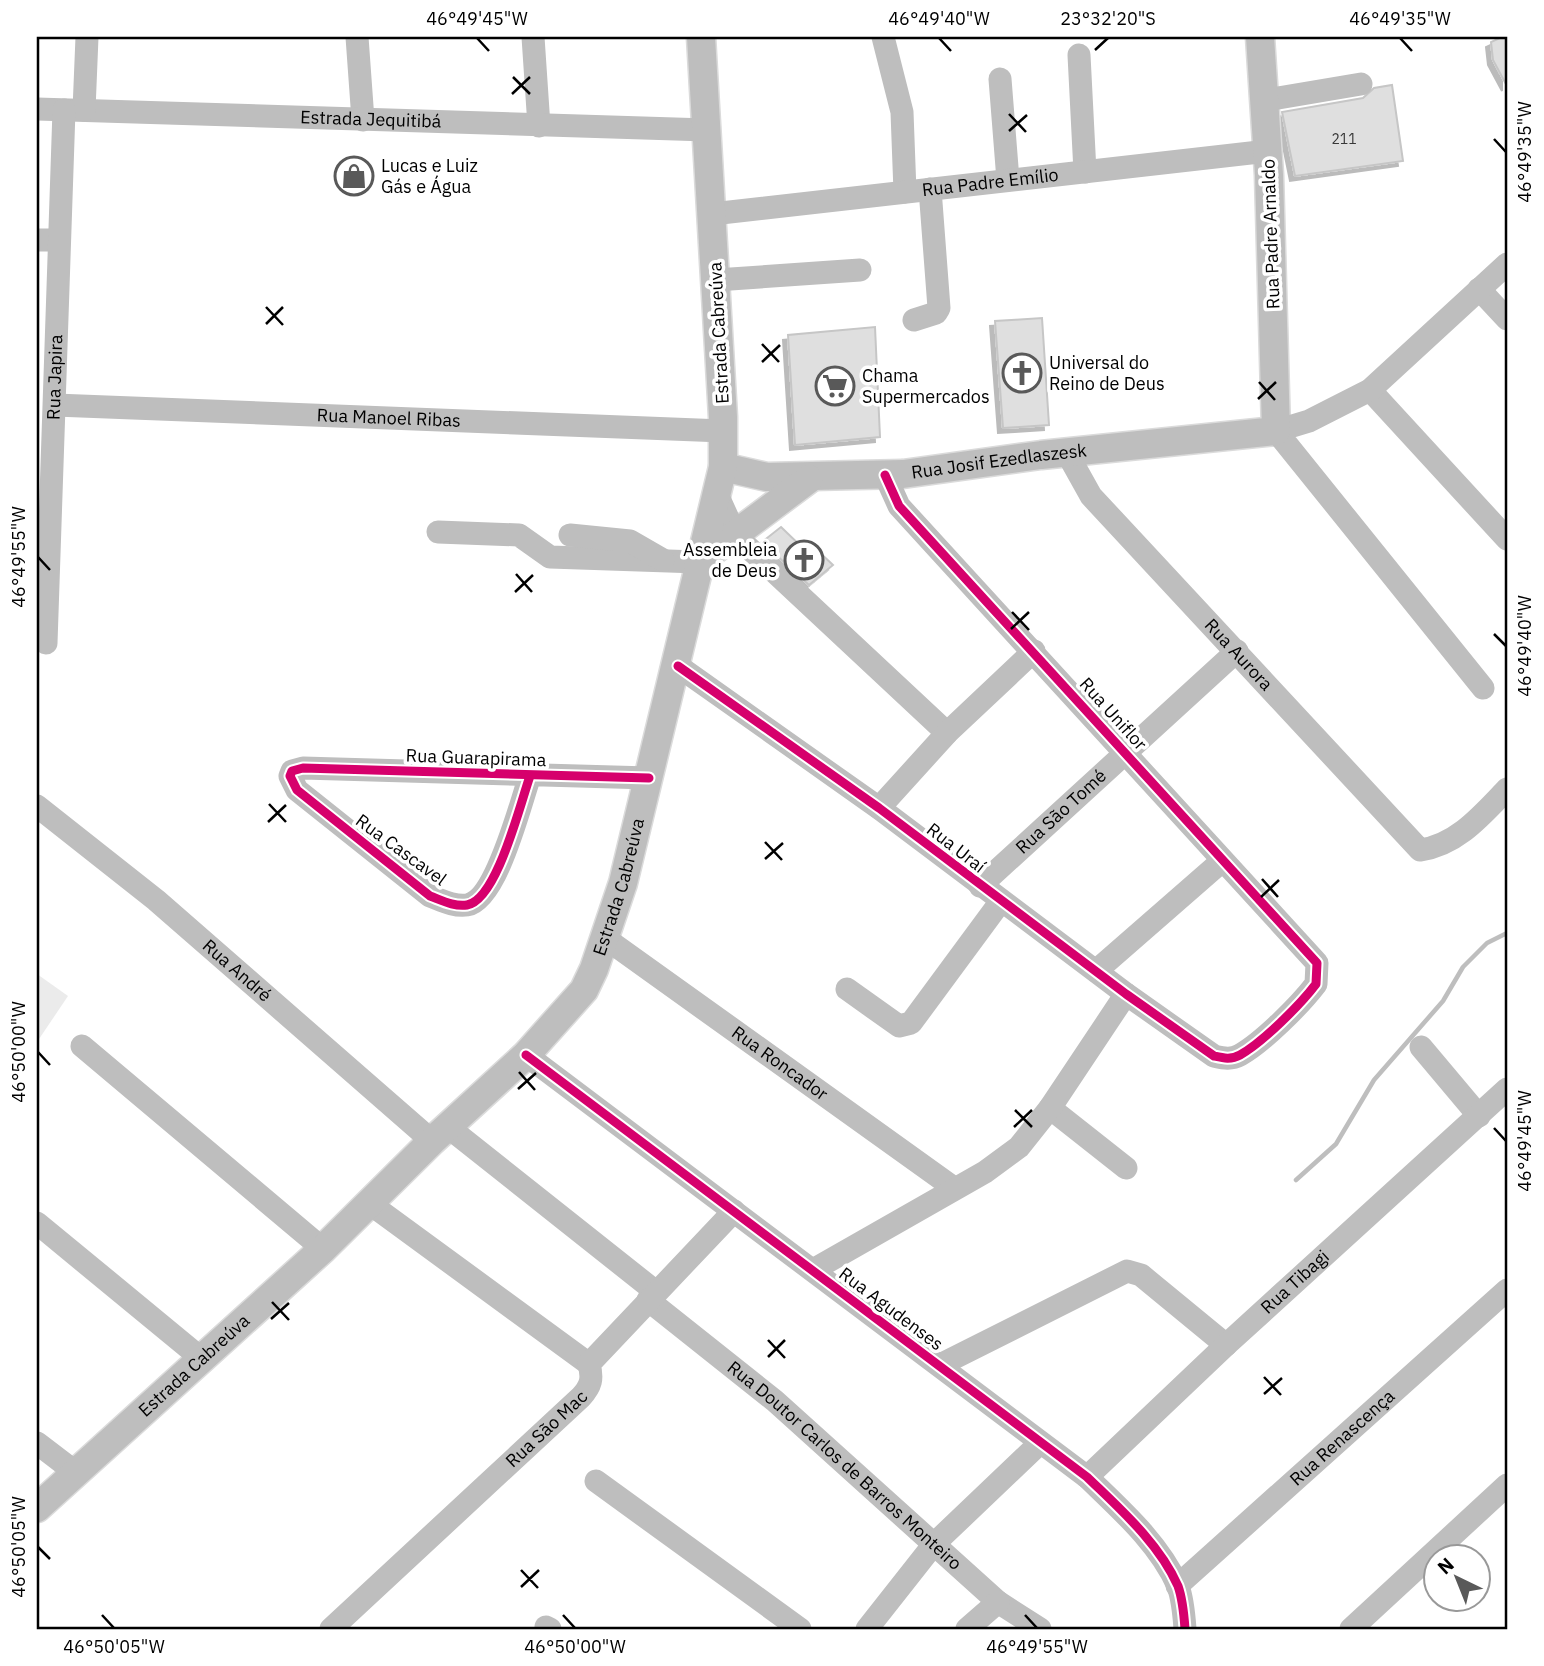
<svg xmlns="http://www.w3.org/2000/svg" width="1544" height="1666" font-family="'IBM Plex Sans',sans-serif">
<defs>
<filter id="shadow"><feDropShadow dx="-5" dy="5" stdDeviation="0" flood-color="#0004"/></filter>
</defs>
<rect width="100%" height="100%" fill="#fff"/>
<!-- green -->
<path fill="#ebebeb" d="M37 974 68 996 37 1042Z"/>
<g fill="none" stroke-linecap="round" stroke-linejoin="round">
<!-- stream -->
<path stroke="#bebebe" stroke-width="4.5" d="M1296 1180 1336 1144 1374 1080 1443 1001 1463 967 1487 943 1507 933"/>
</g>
<!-- building -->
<path fill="#dfdfdf" stroke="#c6c6c6" stroke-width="2" filter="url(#shadow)" d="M1502 37H1507V86L1493 60 1491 42Z
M1392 85 1403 161 1295 176 1282 112 1363 98 1374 88Z
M1042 318 1049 425 1003 428 995 321Z
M875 327 880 437 795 445 788 335Z
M781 527 809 554 816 549 833 565 809 585 762 542Z"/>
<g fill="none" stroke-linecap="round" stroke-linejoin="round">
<defs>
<g id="major">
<path id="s13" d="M723 467 767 477 903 474 1041 455 1276 431 1269 175 1260 37"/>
<path d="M698 562 809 479"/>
<path id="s14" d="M37 1508 323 1249 432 1141 526 1055 584 990 594 969 623 883 723 467V417L701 37"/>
</g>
</defs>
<!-- major casing -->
<use href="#major" stroke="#dbdbdb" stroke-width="31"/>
<!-- minor -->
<g stroke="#bebebe" stroke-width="23">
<path d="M357 37 363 120"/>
<path d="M533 37 539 126"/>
<path d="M883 37 902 112 905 192"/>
<path d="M1079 55 1085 172"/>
<path d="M1000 79 1008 180"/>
<path d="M1266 100 1361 84"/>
<path id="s1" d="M37 109 707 130"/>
<path d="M84 110 87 37"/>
<path id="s2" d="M712 214 1268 151"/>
<path d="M37 240H58"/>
<path d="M716 280 860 270"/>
<path d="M1479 289 1507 319"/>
<path d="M914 320 936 313 939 308 930 189"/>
<path d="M1370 390 1507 539"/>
<path id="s3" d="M55 405 723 431"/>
<path id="s4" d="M1067 453 1091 496 1420 850C1457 845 1482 815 1507 789"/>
<path d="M716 492 736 536 947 733"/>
<path d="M438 532 519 535 550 557 698 562"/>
<path d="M570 535 630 541 663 560"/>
<path id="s5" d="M46 643 64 110"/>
<path d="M678 666 879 808 1126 994 1214 1056C1223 1058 1231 1060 1240 1055 1263 1042 1300 1005 1316 984L1317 963 899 506 885 475"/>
<path d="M1483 688 1276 431 1309 421 1370 390 1507 264"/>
<path d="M530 776C520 804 497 900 467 905 454 907 441 900 430 896L297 790 290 776 292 771 303 768 649 778"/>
<path id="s6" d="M37 806 156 900 432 1141"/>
<path d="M879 808 947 733 1034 651"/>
<path id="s7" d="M980 886 1237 651"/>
<path id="s8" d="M605 938 954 1188"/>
<path d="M1096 971 1222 861"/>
<path d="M847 989 899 1026 911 1023 1001 901"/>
<path d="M82 1046 323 1249"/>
<path d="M1421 1047 1479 1116"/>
<path d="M526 1055 1087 1477C1120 1509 1159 1543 1178 1586 1183 1600 1184 1615 1185 1629"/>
<path d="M1050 1108 1126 1168"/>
<path d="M448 1127 656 1292"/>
<path d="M369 1203 589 1364"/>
<path d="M37 1223 202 1359"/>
<path d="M813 1270 985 1172 1019 1147 1050 1108 1126 994"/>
<path id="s9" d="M648 1300 775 1401 998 1602 1040 1629"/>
<path d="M940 1365 1127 1271 1141 1275 1226 1345"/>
<path d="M37 1443 75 1472"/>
<path id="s10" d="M1087 1477 1226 1345 1507 1089"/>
<path d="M596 1481 800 1629"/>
<path id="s11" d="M1177 1586 1507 1290"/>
<path d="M546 1627 550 1629"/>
<path id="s12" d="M331 1629 581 1397C591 1386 593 1379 589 1364L734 1211"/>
<path d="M867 1629 934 1544 1040 1443"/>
<path d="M967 1629 998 1602"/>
<path d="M1351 1629 1507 1485"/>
</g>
<!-- major -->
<use href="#major" stroke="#bebebe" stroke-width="28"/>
<defs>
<path id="cycleway" d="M678 666 879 808 1126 994 1214 1056C1223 1058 1231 1060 1240 1055 1263 1042 1300 1005 1316 984L1317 963 899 506 885 475
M530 776C520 804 497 900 467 905 454 907 441 900 430 896L297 790 290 776 292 771 303 768 649 778
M526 1055 1087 1477C1120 1509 1159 1543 1178 1586 1183 1600 1184 1615 1185 1629"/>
</defs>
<!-- cycleway casing -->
<use href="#cycleway" stroke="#fff" stroke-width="13"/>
<!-- cycleway -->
<use href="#cycleway" stroke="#d6006c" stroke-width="9"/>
</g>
<!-- ticks -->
<path fill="none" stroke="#000" stroke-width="2.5" d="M477 38 489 51M939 38 951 51M1400 38 1412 51M1095 50 1108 38M513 77 530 94M512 94 530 77M1009 114 1026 132M1009 131 1027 115M1494 139 1506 152M266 307 283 325M266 324 283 307M762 344 779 362M762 362 780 345M1259 382 1275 400M1258 399 1276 382M38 557 50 570M516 574 532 592M515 592 533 575M1012 612 1029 630M1011 629 1029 612M1494 634 1506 646M269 804 286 822M268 822 286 805M765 842 782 860M765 859 783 843M1262 879 1278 897M1261 897 1279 880M38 1052 50 1065M519 1072 535 1090M518 1089 536 1073M1015 1110 1032 1127M1014 1127 1032 1110M1494 1128 1506 1141M272 1302 289 1320M271 1319 289 1303M768 1340 785 1358M768 1357 785 1340M1264 1377 1281 1395M1264 1394 1282 1378M38 1547 50 1559M521 1570 538 1588M521 1587 539 1570M102 1615 114 1628M563 1615 575 1628M1025 1615 1037 1628"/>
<!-- icons -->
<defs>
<symbol id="shop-ring" viewBox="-11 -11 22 22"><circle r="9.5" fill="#fff" stroke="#595959" stroke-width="1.5"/><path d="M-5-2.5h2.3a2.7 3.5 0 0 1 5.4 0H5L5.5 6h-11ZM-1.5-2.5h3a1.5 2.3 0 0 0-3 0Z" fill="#595959"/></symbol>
<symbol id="church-ring" viewBox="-11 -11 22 22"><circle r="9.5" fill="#fff" stroke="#595959" stroke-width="1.5"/><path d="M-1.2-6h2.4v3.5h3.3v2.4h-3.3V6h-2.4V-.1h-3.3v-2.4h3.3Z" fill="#595959"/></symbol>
<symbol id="supermarket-ring" viewBox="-11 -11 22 22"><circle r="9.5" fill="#fff" stroke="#595959" stroke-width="1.5"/><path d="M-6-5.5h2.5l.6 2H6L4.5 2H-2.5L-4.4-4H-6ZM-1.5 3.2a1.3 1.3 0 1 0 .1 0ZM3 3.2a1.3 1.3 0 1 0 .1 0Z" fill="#595959"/></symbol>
</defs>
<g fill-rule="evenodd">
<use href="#shop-ring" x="332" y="154" width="44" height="44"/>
<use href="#church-ring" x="1000" y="351" width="44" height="44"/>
<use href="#supermarket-ring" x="813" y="364" width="44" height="44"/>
<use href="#church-ring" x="782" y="538" width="44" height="44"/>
</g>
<g text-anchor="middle" stroke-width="7" stroke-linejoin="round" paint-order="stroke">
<!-- number labels -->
<g font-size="14" fill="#383838">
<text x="1344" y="144">211</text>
</g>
<!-- street labels -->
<g font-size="18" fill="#000" stroke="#fff">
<text dy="6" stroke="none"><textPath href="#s1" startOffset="334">Estrada Jequitibá</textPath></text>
<text dy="6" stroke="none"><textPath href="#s2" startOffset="280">Rua Padre Emílio</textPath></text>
<text transform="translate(1271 234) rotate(-92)" y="6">Rua Padre Arnaldo</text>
<text transform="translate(719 333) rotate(-93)" y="6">Estrada Cabreúva</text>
<text dy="6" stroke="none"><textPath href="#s5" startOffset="266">Rua Japira</textPath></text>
<text dy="6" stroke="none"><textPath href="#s3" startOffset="334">Rua Manoel Ribas</textPath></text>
<text dy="6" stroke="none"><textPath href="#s13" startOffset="278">Rua Josif Ezedlaszesk</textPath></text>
<text dy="6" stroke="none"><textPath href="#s4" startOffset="266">Rua Aurora</textPath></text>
<text transform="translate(1113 714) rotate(48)" y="6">Rua Uniflor</text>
<text transform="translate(476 758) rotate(2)" y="6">Rua Guarapirama</text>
<text dy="6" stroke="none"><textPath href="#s7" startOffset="110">Rua São Tomé</textPath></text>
<text transform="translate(956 848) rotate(38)" y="6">Rua Uraí</text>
<text transform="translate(401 850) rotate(36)" y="6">Rua Cascavel</text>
<text dy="6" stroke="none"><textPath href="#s14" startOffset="863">Estrada Cabreúva</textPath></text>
<text dy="6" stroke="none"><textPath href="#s6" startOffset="259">Rua André</textPath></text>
<text dy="6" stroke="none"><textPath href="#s8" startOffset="215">Rua Roncador</textPath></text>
<text dy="6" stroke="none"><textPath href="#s10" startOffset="285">Rua Tibagi</textPath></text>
<text transform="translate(891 1309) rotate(37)" y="6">Rua Agudenses</text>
<text dy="6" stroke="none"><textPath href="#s14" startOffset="212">Estrada Cabreúva</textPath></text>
<text dy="6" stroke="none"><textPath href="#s12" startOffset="294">Rua São Mac</textPath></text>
<text dy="6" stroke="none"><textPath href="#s11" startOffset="222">Rua Renascença</textPath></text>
<text dy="6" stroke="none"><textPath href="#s9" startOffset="257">Rua Doutor Carlos de Barros Monteiro</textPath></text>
</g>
<!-- poi labels -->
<g font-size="18" fill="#000" stroke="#fff" text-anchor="start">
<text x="381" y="172">Lucas e Luiz<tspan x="381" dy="21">Gás e Água</tspan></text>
<text x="1049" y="369">Universal do<tspan x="1049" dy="21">Reino de Deus</tspan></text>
<text x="862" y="382">Chama<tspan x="862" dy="21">Supermercados</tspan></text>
<text x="777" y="556" text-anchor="end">Assembleia<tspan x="777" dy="21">de Deus</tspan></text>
</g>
</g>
<!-- border -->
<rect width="1544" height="1666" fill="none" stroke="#ffffff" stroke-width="77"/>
<!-- north arrow -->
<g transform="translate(1457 1578) rotate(317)"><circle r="33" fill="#ffffff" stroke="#999999" stroke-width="2"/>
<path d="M0-5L12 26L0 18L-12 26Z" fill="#595959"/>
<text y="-10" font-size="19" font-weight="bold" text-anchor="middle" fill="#000000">N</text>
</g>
<rect x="38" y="38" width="1468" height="1590" fill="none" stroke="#000" stroke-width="2.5"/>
<g font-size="18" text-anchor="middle" fill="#000">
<text x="477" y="25">46°49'45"W</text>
<text x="939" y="25">46°49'40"W</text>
<text x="1108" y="25">23°32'20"S</text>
<text x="1400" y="25">46°49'35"W</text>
<text transform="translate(1525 152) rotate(-90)" y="6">46°49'35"W</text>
<text transform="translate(19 557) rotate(-90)" y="6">46°49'55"W</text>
<text transform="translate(1525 646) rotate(-90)" y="6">46°49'40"W</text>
<text transform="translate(19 1052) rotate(-90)" y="6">46°50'00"W</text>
<text transform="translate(1525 1141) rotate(-90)" y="6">46°49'45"W</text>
<text transform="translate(19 1547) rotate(-90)" y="6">46°50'05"W</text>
<text x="114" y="1653">46°50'05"W</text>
<text x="575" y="1653">46°50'00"W</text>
<text x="1037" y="1653">46°49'55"W</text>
</g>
</svg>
